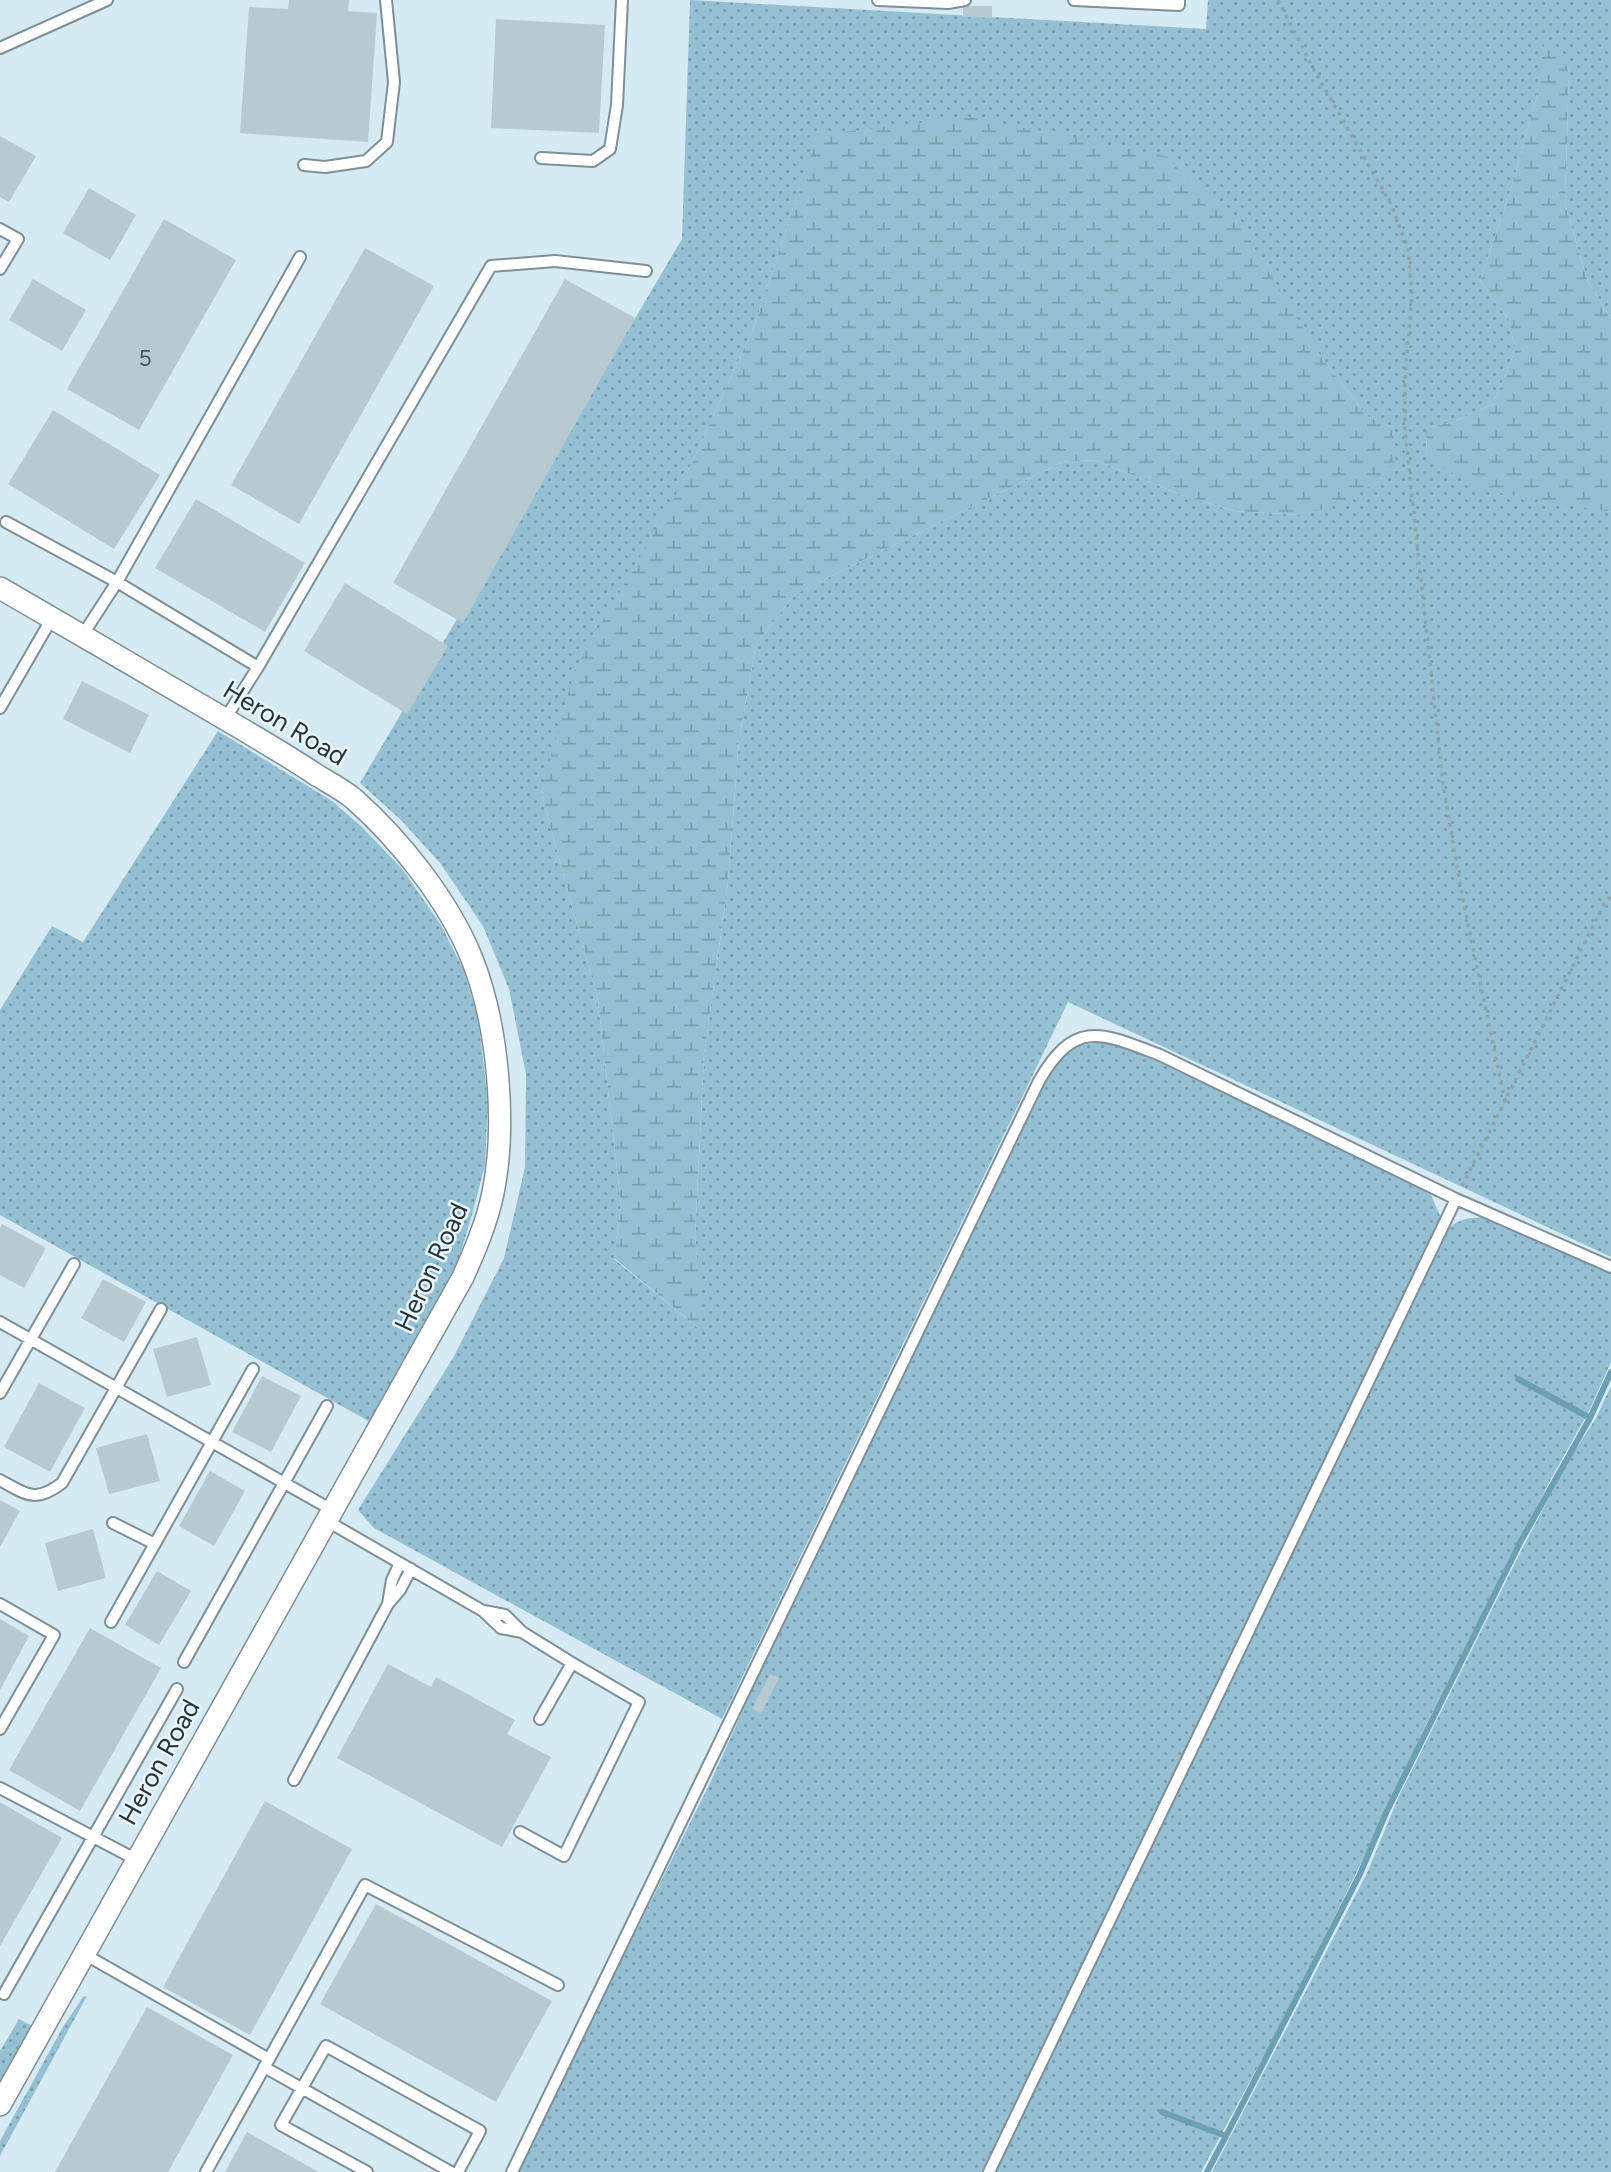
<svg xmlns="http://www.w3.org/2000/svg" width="1611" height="2172" font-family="Figtree,sans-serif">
<defs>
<pattern id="grass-dots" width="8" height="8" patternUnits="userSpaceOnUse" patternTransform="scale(1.75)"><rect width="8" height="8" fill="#95c0d3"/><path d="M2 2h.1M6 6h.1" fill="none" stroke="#7a9dac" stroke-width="1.8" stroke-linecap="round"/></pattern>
<pattern id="wetland-marsh" width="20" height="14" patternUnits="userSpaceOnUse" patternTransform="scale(1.75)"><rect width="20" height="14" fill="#95c0d3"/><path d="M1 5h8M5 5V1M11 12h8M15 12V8" fill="none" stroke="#7a9dac"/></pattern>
</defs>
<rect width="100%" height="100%" fill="#d6eaf3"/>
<!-- grass -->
<path fill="url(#grass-dots)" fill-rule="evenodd" d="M690 0 1206 29 1208 0H1611V319L1588 282 1565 204 1569 71 1545 44 1536 99 1511 189 1480 281 1509 320 1515 351 1493 404 1453 422 1426 428 1427 453 1578 505 1611 512V1257L1068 1002 722 1719 374 1528 358 1510 453 1358 504 1258 525 1167 526 1074 509 989 483 926 440 863 402 821 360 783 682 239ZM817 136 1320 355 1367 416 1393 428 1300 515 1234 511 1179 494 1095 460 1062 462 795 594 756 644 739 740 728 882 704 1056 695 1236 702 1331 614 1259 621 1205 598 1001 541 792 754 327Z
M218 731 332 801 362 827 403 870 441 925 464 971 478 1018 488 1100 485 1165 472 1215 455 1271 370 1422 0 1215V1010L52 926 83 942Z
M1100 1042 1127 1047 1422 1188 1431 1195 1441 1218 982 2172H516L710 1783 761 1671 1055 1063 1077 1046Z
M1486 1217 1514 1228 1611 1274V1362L1589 1411 1552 1477 1427 1723 1373 1839 1288 2011 1201 2172H994L1344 1439 1447 1230C1459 1218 1469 1218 1486 1217Z
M1611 1386V2172H1212L1367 1873 1399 1796 1518 1557 1567 1463 1596 1418Z
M87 1996 0 2156V2141L63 2027 83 1997Z
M19 2019 32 2026 0 2082V2051Z"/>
<!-- wetland -->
<path fill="url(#wetland-marsh)" d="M1544 44 1558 49 1569 72 1565 204 1588 282 1611 319V512L1481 490 1444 468 1427 453 1426 428 1453 422 1493 404 1515 351 1509 320 1480 281 1511 189 1536 99Z
M969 117 1165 156 1245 233 1320 355 1367 416 1393 428 1394 462 1379 480 1345 503 1300 515 1234 511 1179 494 1095 460 1062 462 795 594 756 644 739 740 728 882 704 1056 695 1236 703 1332 614 1258 621 1205 598 1001 541 792 575 669 682 484 754 327 817 135Z"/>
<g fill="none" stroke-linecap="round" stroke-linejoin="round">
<!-- stream -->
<path stroke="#6c9fb4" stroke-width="6" d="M1590 1418 1611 1372
M1162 2112 1226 2136 1207 2172
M1226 2136 1360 1874 1386 1813 1521 1541 1590 1418 1518 1379"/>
</g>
<!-- building -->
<path fill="#b7cad2" d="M289 0H349L348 11 377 13 368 142 240 133 249 7 288 9Z
M963 6H992V18L963 17Z
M496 19 605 25 599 133 491 128Z
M0 136 36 156 9 202 0 197Z
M89 188 136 215 110 260 63 233Z
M164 219 236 260 139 430 67 389Z
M365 248 434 286 299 524 231 485Z
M33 279 86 310 62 351 9 320Z
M565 279 635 318 463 623 393 583Z
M53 410 160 475 114 549 8 484Z
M196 499 305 563 265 632 155 568Z
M345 583 448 646 407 714 304 651Z
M82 681 149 715 130 753 63 719Z
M2 1224 46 1248 24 1288 0 1275V1228Z
M103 1279 146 1302 124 1342 81 1318Z
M197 1337 211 1385 167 1397 153 1349Z
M262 1376 301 1396 271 1452 232 1432Z
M39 1383 85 1408 50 1472 4 1447Z
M147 1434 160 1481 109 1494 96 1448Z
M210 1471 245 1491 214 1546 179 1526Z
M0 1500 20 1511 0 1547Z
M93 1529 106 1578 58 1591 45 1543Z
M157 1571 191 1591 159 1645 125 1625Z
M0 1619 29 1636 0 1690Z
M90 1628 161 1668 80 1811 9 1770Z
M388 1664 431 1687 436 1677 515 1720 507 1734 551 1757 502 1847 337 1758Z
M770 1674 779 1678 761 1714 752 1709Z
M265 1801 352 1849 250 2035 163 1987Z
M0 1802 62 1838 0 1946Z
M376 1904 552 2001 496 2102 320 2004Z
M147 2007 233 2055 168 2172H55Z
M247 2132 319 2172H225Z"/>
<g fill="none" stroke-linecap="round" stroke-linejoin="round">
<defs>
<path id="service" d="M878 0 948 3 965 0
M1074 0 1179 5V0
M0 48 107 0
M541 158 593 161 610 149 617 105 622 0
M304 165 325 167 366 161 387 142 394 82 386 0
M0 229 18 239 0 269
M6 522 117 582 258 667
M82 636 117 582 300 257
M0 708 52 618
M225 719 258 667 491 266 555 261 646 271
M1456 1199 1611 1267
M0 1322 332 1510
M0 1393 74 1264
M0 1480C27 1495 36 1503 62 1483L161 1309
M327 1521 483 1611 501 1628 522 1632
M113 1523 155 1544
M0 1604 54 1635 0 1729
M388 1604 392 1580 400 1563
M484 1611 505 1615 522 1632 572 1663 540 1719
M111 1622 253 1369
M184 1662 327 1406
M294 1780 388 1604 400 1590 411 1569
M0 1788 137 1860
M520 1832 564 1856 639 1702 572 1663
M84 1954 269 2059 206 2172
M4 1994 177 1689
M269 2059 365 1885 558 1985
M264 2067 451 2172
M367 2172 281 2125 326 2046 480 2131 458 2172
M512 2172 1039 1081C1075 1018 1102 1033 1160 1055L1456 1199 989 2172"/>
<path id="minor" d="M0 588C81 635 161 681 242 729 267 744 293 759 318 776 330 783 343 790 354 799 400 840 449 901 472 959 498 1024 507 1124 493 1193 487 1222 475 1250 463 1277L0 2105"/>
</defs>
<!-- service casing -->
<use href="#service" stroke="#7d8f97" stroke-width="14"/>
<!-- minor casing -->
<use href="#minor" stroke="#7d8f97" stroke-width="24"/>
<!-- path -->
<path stroke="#92a1a7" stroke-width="3.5" stroke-dasharray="3.5 5" stroke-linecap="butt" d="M1278 0 1313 68 1391 204 1408 249 1412 296 1405 377V431L1443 784 1462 895 1505 1101 1604 904 1611 896
M1462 1186 1505 1101"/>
<!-- service -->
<use href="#service" stroke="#fff" stroke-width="10"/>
<!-- minor -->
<use href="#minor" stroke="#fff" stroke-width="21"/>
</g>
<g text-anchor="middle" stroke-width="5" stroke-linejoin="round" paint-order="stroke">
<!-- number labels -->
<g font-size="23" fill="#4d585c">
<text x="145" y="366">5</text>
</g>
<!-- street labels -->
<g font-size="26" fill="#2a3235" stroke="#e7f7fe">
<text transform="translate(285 723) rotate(31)" y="9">Heron Road</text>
<text transform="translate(431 1267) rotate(-65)" y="9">Heron Road</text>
<text transform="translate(159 1762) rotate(-61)" y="9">Heron Road</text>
</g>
</g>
</svg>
